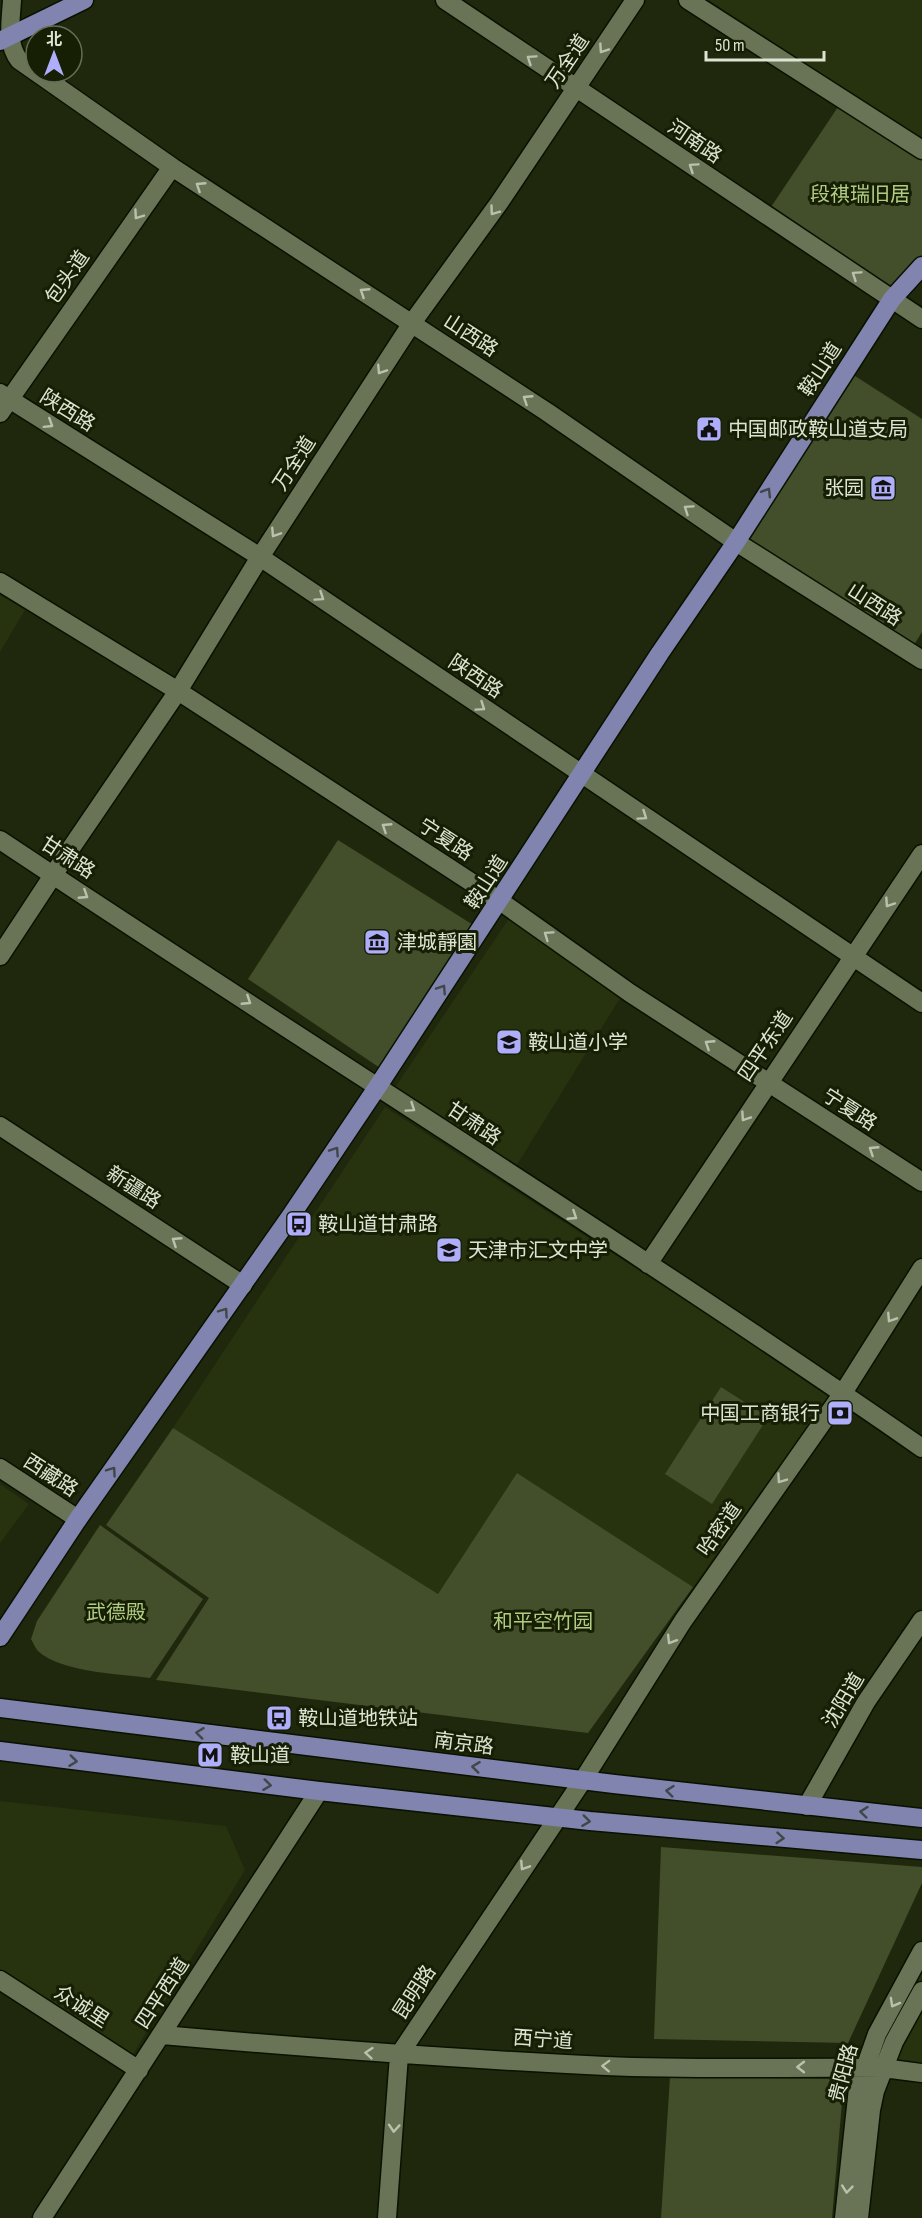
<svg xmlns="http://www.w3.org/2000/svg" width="922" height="2218" font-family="'Sofia Sans Condensed','Noto Sans SC',sans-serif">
<rect width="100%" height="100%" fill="#1f280d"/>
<!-- built -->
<path fill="#27320f" d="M709 0H922V140Z
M0 595 25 610 0 652Z
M510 917 622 995 515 1168 394 1089Z
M385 1107 831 1394 693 1587 517 1473 438 1594 173 1428Z
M0 1484 29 1504 0 1543Z
M0 1801 226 1826 245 1870 130 2059 0 1973Z
M922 1966V2066L893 2063 894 2017Z"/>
<!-- green -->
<path fill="#434f2b" d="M838 107 922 160V266L898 295 771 207Z
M852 374 922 419V632L912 648 744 540Z
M338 840 478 928 383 1070 248 979Z
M721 1387 768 1417 712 1504 665 1474Z
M173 1428 438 1594 517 1473 693 1587 588 1733 156 1680 209 1598 106 1525Z
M100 1525 203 1599 150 1678C120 1674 60 1672 38 1651 35 1648 33 1642 31 1639L37 1621Z
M661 1847 922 1867V1883L848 2043 654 2039Z
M670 2077 844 2079 832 2218H661Z"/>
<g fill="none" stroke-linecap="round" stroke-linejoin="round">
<defs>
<path id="minor" d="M12 0C11 20 6 43 19 60L172 167 547 412 736 542 922 660
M445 0 922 319
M688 0 922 150
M0 393 260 557 922 1003
M0 413 172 167
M0 582 178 691 500 901 630 993 922 1182
M0 840C306 1044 619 1238 922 1448
M0 956 69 851 178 691 260 557 412 323 499 203 635 0
M0 1126 243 1285
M648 1264 922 854
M0 1468 78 1519
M807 1806 866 1702 922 1620
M0 1980 139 2070
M162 2035C309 2048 457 2059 606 2066 698 2070 791 2067 883 2068L922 2073
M42 2218 319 1791
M387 2218 399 2055 583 1780 683 1621 843 1393 922 1268
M844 2218 858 2088 877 2034 922 1951
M859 2218 871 2110 875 2091 894 2042 922 1991"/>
<path id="major" d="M0 41 84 0
M0 1637 78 1519 290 1217 378 1086 660 653 736 542 892 299 922 266
M0 1708 614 1784 922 1818
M0 1751 319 1791 590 1821 922 1850"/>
</defs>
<!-- minor casing -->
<use href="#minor" stroke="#091100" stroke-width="21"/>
<!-- major casing -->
<use href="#major" stroke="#091100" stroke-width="21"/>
<!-- minor -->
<use href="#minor" stroke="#687455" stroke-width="18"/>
<!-- major -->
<use href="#major" stroke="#8284b0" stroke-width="18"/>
</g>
<!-- one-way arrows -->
<defs><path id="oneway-chevron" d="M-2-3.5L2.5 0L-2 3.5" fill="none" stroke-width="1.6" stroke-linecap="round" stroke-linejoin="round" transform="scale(1.5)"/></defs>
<g stroke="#bac2ad">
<use href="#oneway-chevron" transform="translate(603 49) rotate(124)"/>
<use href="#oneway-chevron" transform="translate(531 59) rotate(-146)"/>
<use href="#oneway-chevron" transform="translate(693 167) rotate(-146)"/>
<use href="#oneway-chevron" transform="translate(200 186) rotate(-147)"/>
<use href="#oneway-chevron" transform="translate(494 211) rotate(126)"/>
<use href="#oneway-chevron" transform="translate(138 215) rotate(125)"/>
<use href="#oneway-chevron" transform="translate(856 275) rotate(-146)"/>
<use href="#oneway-chevron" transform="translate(364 292) rotate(-147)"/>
<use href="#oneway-chevron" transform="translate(381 370) rotate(123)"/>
<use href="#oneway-chevron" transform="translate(527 399) rotate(-147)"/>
<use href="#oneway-chevron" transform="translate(49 424) rotate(32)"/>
<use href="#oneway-chevron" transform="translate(688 509) rotate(-146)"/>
<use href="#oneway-chevron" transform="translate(275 533) rotate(123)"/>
<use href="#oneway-chevron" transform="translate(320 597) rotate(34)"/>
<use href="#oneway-chevron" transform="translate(481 707) rotate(34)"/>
<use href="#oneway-chevron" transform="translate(643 816) rotate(34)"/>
<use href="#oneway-chevron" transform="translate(386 827) rotate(-147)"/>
<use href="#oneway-chevron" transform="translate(84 895) rotate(33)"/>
<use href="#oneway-chevron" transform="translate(889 903) rotate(124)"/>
<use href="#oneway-chevron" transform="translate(548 935) rotate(-145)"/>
<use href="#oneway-chevron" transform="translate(247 1001) rotate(33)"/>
<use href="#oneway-chevron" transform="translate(709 1044) rotate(-147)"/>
<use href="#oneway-chevron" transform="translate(411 1108) rotate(34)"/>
<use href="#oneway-chevron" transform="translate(745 1117) rotate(124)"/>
<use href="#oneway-chevron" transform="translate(873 1150) rotate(-147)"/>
<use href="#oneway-chevron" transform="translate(573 1216) rotate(33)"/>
<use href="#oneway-chevron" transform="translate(176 1241) rotate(-147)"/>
<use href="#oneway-chevron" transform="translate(891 1318) rotate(123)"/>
<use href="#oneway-chevron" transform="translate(781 1479) rotate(125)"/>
<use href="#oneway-chevron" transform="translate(671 1640) rotate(122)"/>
<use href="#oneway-chevron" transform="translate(524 1866) rotate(123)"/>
<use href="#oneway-chevron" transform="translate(894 2003) rotate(119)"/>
<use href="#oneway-chevron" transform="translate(369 2053) rotate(-175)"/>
<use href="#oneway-chevron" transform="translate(606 2066) rotate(-178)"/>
<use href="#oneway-chevron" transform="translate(801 2067) rotate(-180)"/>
<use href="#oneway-chevron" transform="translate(394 2128) rotate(94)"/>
<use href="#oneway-chevron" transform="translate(847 2189) rotate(96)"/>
</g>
<g stroke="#414749">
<use href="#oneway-chevron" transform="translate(767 492) rotate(-58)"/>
<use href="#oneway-chevron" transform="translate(442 989) rotate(-57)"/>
<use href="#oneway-chevron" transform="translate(335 1151) rotate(-56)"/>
<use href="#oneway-chevron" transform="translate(224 1312) rotate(-55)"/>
<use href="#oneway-chevron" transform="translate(112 1471) rotate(-55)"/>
<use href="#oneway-chevron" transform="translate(200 1733) rotate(-173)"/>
<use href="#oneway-chevron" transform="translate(73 1761) rotate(7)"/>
<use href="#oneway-chevron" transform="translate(476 1767) rotate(-173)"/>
<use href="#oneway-chevron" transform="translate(267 1785) rotate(7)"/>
<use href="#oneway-chevron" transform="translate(670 1791) rotate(-174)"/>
<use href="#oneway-chevron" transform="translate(864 1812) rotate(-174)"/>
<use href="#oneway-chevron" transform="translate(586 1821) rotate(7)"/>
<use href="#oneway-chevron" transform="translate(780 1838) rotate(5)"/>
</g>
<!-- icons -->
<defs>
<symbol id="civic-square" viewBox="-11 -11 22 22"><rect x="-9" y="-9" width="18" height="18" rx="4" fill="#afaefa" stroke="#161f04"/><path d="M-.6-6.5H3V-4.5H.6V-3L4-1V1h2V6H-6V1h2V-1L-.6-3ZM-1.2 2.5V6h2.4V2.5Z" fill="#111"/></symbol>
<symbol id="museum-square" viewBox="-11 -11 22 22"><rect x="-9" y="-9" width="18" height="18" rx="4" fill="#afaefa" stroke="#161f04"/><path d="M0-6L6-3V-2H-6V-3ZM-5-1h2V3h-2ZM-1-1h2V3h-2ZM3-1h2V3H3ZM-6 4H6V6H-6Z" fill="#111"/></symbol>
<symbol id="school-square" viewBox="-11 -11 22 22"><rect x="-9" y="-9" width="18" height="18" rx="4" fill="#afaefa" stroke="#161f04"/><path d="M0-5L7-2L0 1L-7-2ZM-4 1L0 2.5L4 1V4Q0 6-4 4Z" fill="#111"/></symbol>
<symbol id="bus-square" viewBox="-11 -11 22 22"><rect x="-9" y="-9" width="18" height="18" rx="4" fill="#afaefa" stroke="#161f04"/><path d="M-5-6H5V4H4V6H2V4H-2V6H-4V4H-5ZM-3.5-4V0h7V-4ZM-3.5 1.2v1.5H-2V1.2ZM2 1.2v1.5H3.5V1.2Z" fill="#111"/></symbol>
<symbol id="bank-square" viewBox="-11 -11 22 22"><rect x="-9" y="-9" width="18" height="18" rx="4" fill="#afaefa" stroke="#161f04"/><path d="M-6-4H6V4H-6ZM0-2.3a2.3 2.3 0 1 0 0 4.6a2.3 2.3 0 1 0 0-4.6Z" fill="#111"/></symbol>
<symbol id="metro-square" viewBox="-11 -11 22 22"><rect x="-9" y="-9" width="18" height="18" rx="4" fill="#afaefa" stroke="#161f04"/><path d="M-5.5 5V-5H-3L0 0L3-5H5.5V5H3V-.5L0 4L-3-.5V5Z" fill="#111"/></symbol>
</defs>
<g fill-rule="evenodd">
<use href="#civic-square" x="694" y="414" width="30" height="30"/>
<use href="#museum-square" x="868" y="473" width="30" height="30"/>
<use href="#museum-square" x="362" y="927" width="30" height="30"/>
<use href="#school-square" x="494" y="1027" width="30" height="30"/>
<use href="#bus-square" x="284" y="1209" width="30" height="30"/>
<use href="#school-square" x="434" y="1235" width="30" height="30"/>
<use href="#bank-square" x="825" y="1398" width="30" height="30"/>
<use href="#bus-square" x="264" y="1703" width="30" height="30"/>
<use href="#metro-square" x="195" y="1740" width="30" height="30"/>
</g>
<g text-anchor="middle" stroke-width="6" stroke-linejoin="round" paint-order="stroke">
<!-- street labels -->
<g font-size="20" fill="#dde4d3" stroke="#161f04">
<text transform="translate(567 61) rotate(-56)" y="7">万全道</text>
<text transform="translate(695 141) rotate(34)" y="7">河南路</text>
<text transform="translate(67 277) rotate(-55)" y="7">包头道</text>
<text transform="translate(471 335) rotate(33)" y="7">山西路</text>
<text transform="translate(820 369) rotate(-57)" y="7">鞍山道</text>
<text transform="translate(68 410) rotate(32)" y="7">陕西路</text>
<text transform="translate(294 463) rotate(-57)" y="7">万全道</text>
<text transform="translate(875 604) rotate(33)" y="7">山西路</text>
<text transform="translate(476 676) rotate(34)" y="7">陕西路</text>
<text transform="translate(446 839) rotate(33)" y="7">宁夏路</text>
<text transform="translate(68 857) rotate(33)" y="7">甘肃路</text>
<text transform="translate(486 882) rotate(-57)" y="7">鞍山道</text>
<text transform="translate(765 1046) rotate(-56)" y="7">四平东道</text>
<text transform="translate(850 1109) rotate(33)" y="7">宁夏路</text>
<text transform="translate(474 1123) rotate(34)" y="7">甘肃路</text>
<text transform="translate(134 1187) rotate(33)" y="7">新疆路</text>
<text transform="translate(51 1475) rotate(33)" y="7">西藏路</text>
<text transform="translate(719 1529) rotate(-55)" y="7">哈密道</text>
<text transform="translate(843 1700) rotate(-59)" y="7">沈阳道</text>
<text transform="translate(464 1743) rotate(7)" y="7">南京路</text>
<text transform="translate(414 1992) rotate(-57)" y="7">昆明路</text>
<text transform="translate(162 1993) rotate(-57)" y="7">四平西道</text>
<text transform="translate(82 2006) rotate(33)" y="7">众诚里</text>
<text transform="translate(543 2039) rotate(4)" y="7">西宁道</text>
<text transform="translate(843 2073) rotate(-75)" y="7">贵阳路</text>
</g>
<!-- park labels -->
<g font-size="20" fill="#b2cc83" stroke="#161f04">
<text x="860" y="201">段祺瑞旧居</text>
<text x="116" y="1619">武德殿</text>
<text x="543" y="1628">和平空竹园</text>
</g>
<!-- poi labels -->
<g font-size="20" fill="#dde4d3" stroke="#161f04" text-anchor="start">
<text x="728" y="436">中国邮政鞍山道支局</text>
<text x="864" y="495" text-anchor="end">张园</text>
<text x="397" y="949">津城靜園</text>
<text x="528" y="1049">鞍山道小学</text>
<text x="318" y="1231">鞍山道甘肃路</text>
<text x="468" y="1257">天津市汇文中学</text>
<text x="820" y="1420" text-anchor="end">中国工商银行</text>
<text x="298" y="1725">鞍山道地铁站</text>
<text x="230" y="1762">鞍山道</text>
</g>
</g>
<!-- north arrow -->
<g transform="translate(54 54)"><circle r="28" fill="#161f04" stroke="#666e57" stroke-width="1.5"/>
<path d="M0-4.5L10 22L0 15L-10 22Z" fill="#afaefa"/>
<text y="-9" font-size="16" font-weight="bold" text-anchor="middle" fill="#dde4d3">北</text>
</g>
<!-- scale -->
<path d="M706 51v9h118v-9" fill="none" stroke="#dde4d3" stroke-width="3"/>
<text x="715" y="51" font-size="18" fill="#dde4d3" stroke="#161f04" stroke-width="4.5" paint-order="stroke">50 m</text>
</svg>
